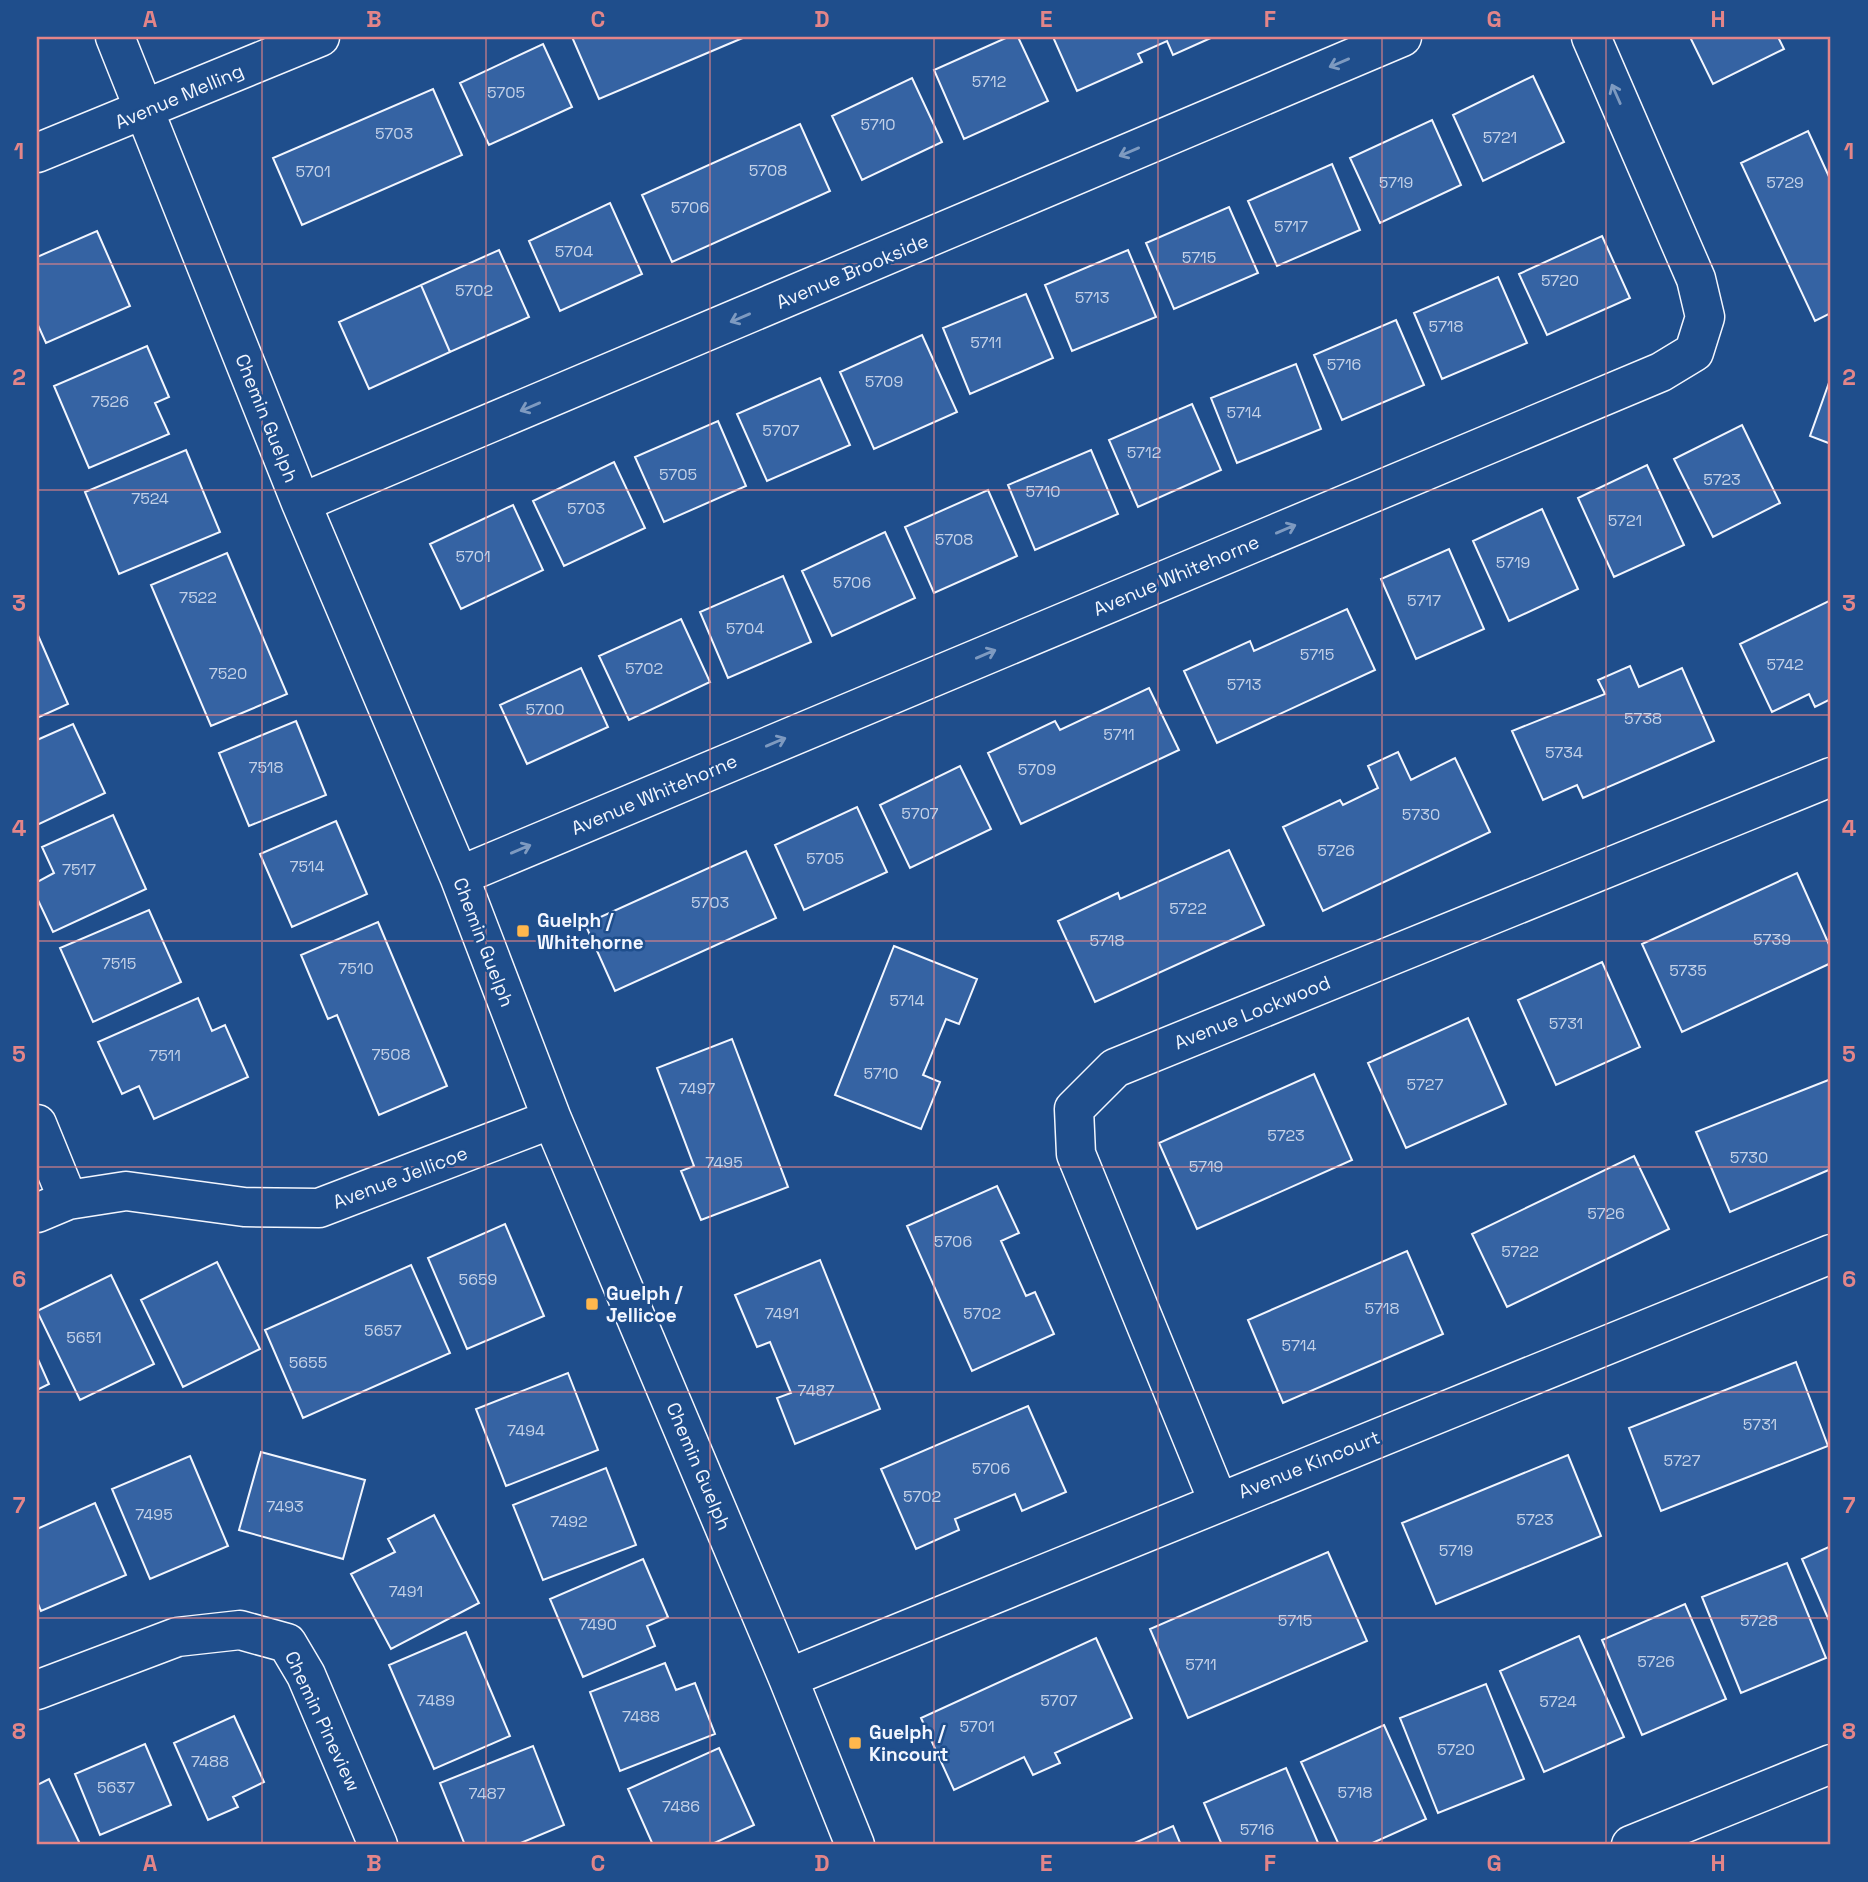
<svg xmlns="http://www.w3.org/2000/svg" width="1868" height="1882" font-family="'Space Grotesk',sans-serif">
<rect width="100%" height="100%" fill="#1f4e8c"/>
<!-- building -->
<path fill="#3563a3" stroke="#f2f6ff" stroke-width="2" d="M572 37H745L599 99Z
M1008 37H1018L1048 101 964 139 934 70Z
M1053 37H1213L1173 55 1167 41 1138 54 1142 62 1077 91Z
M1690 37H1778L1784 49 1713 84Z
M543 44 572 107 489 145 460 83Z
M1533 76 1564 142 1483 181 1453 115Z
M912 78 942 142 862 180 832 116Z
M433 89 462 155 302 225 273 158Z
M1432 120 1461 185 1380 223 1350 158Z
M800 124 830 191 672 262 642 195Z
M1808 131 1831 181V313L1815 321 1741 163Z
M1332 164 1360 230 1277 266 1248 201Z
M610 203 642 274 560 311 529 241Z
M1229 207 1258 273 1174 309 1146 243Z
M97 231 130 306 46 343 37 323V257Z
M1602 236 1630 298 1547 335 1519 274Z
M499 250 529 317 450 352 421 285Z
M1128 250 1156 317 1072 351 1045 285Z
M1498 277 1527 343 1442 379 1414 313Z
M421 285 450 352 369 389 339 322Z
M1026 294 1053 358 970 394 943 328Z
M1396 320 1424 385 1342 420 1314 355Z
M922 335 957 412 874 449 840 372Z
M147 346 169 397 155 403 169 434 89 468 54 386Z
M1296 364 1321 429 1237 463 1211 398Z
M1831 377V444L1810 436Z
M820 378 850 445 767 481 737 414Z
M1192 404 1221 470 1138 507 1109 440Z
M718 421 746 486 664 522 635 457Z
M1742 425 1780 503 1713 537 1674 459Z
M186 450 220 532 119 574 85 492Z
M1091 450 1118 514 1035 550 1008 485Z
M614 462 645 528 564 566 533 501Z
M1647 465 1684 545 1614 577 1578 498Z
M988 490 1017 556 934 593 905 527Z
M513 505 543 570 461 609 430 544Z
M1542 509 1578 589 1509 621 1473 541Z
M885 532 915 598 832 636 802 571Z
M1449 549 1484 629 1416 659 1381 579Z
M227 553 287 694 211 726 151 585Z
M783 576 811 642 728 678 700 612Z
M1831 600V699L1815 707 1809 694 1772 712 1740 644Z
M1347 609 1375 670 1217 743 1184 671 1250 641 1254 651Z
M681 619 710 682 629 720 599 656Z
M37 633 68 704 37 718Z
M1630 666 1639 687 1682 668 1714 741 1583 798 1577 785 1543 800 1512 731 1605 694 1598 680Z
M581 668 608 727 527 764 500 705Z
M1149 688 1179 750 1021 824 988 753 1055 721 1060 730Z
M296 721 326 795 249 826 219 753Z
M73 724 105 793 37 825V740Z
M1398 752 1411 780 1455 758 1490 832 1323 911 1283 827 1340 800 1343 805 1378 788 1368 766Z
M960 766 991 829 910 868 880 805Z
M857 807 887 872 804 910 775 845Z
M113 815 146 889 53 932 37 898V882L54 873 42 847Z
M336 821 367 894 292 927 260 854Z
M1229 850 1264 925 1095 1002 1058 921 1118 893 1120 899Z
M746 851 776 918 615 991 585 924Z
M1797 873 1831 949V963L1682 1032 1642 944Z
M149 910 181 982 93 1022 60 948Z
M378 922 447 1086 379 1115 337 1015 328 1019 301 955Z
M894 946 977 979 959 1024 946 1019 923 1075 940 1082 921 1129 835 1095Z
M1602 962 1640 1047 1556 1085 1518 1000Z
M198 998 212 1031 225 1025 248 1077 154 1119 139 1086 122 1094 98 1042Z
M1468 1018 1506 1104 1406 1148 1368 1063Z
M732 1039 788 1187 701 1220 681 1171 694 1166 657 1068Z
M1314 1074 1352 1160 1197 1229 1159 1143Z
M1831 1079V1169L1730 1212 1696 1132Z
M1634 1156 1669 1229 1507 1307 1472 1234Z
M997 1186 1019 1233 1001 1241 1026 1296 1035 1292 1054 1334 972 1371 907 1226Z
M505 1224 544 1316 467 1349 428 1258Z
M1407 1251 1443 1334 1283 1403 1248 1320Z
M820 1260 880 1409 795 1444 777 1398 791 1393 770 1342 757 1347 735 1295Z
M217 1262 260 1349 183 1387 141 1300Z
M411 1265 450 1353 303 1418 265 1330Z
M111 1275 154 1364 80 1400 37 1311Z
M37 1357 49 1384 37 1390Z
M1796 1362 1828 1446 1661 1511 1629 1428Z
M568 1373 598 1450 506 1486 476 1409Z
M1028 1406 1066 1492 1022 1511 1015 1494 955 1519 959 1530 916 1549 881 1469Z
M261 1452 365 1480 343 1559 239 1530Z
M1568 1455 1601 1536 1436 1604 1402 1523Z
M190 1456 228 1546 150 1579 112 1489Z
M606 1468 636 1545 543 1580 513 1505Z
M95 1503 126 1575 41 1611 37 1601V1529Z
M434 1515 479 1603 391 1649 351 1574 395 1552 388 1539Z
M1831 1546V1625L1802 1559Z
M1328 1552 1367 1641 1188 1718 1150 1629Z
M643 1559 668 1617 647 1626 655 1646 583 1677 550 1599Z
M1787 1563 1826 1658 1741 1693 1702 1597Z
M1685 1604 1726 1699 1642 1735 1602 1640Z
M466 1632 510 1736 434 1769 389 1665Z
M1579 1636 1624 1737 1544 1772 1500 1671Z
M1096 1638 1132 1718 1055 1753 1060 1763 1033 1775 1024 1757 954 1790 921 1718Z
M665 1663 676 1690 695 1683 715 1734 620 1771 590 1692Z
M1486 1684 1524 1779 1438 1813 1400 1718Z
M234 1716 264 1782 233 1797 238 1807 208 1820 174 1743Z
M1384 1725 1426 1819 1368 1845H1339L1301 1762Z
M145 1744 171 1805 100 1835 75 1774Z
M533 1746 564 1825 516 1845H465L440 1783Z
M719 1748 754 1825 710 1845H653L628 1789Z
M1286 1768 1319 1845H1222L1204 1803Z
M49 1779 80 1844 77 1845H37V1785Z
M1173 1826 1181 1845H1130Z"/>
<g fill="none" stroke-linecap="round" stroke-linejoin="round">
<defs>
<path id="minor" d="M115 37 301 503 459 876 552 1119 788 1678 855 1845
M37 153 320 37
M301 503 1402 37
M459 876 1661 372 1694 352 1705 317 1696 279 1591 37
M37 1124 68 1200
M37 1213 68 1200 126 1191 244 1207 319 1208 552 1119
M1218 1501 1076 1154 1074 1109 1115 1068 1831 777
M788 1678 1831 1254
M37 1690 177 1637 240 1630 287 1643 306 1675 378 1845
M1631 1845 1831 1764"/>
</defs>
<!-- minor casing -->
<use href="#minor" stroke="#f2f6ff" stroke-width="41"/>
<!-- minor -->
<use href="#minor" stroke="#1f4e8c" stroke-width="38"/>
</g>
<!-- one-way arrows -->
<defs><path id="oneway-shaft" d="M-6 0H5M1.5-3L5.5 0L1.5 3" fill="none" stroke-width="1.6" stroke-linecap="round" stroke-linejoin="round" transform="scale(1.75)"/></defs>
<g stroke="#7e9ac0">
<use href="#oneway-shaft" transform="translate(1339 63) rotate(157)"/>
<use href="#oneway-shaft" transform="translate(1616 94) rotate(-114)"/>
<use href="#oneway-shaft" transform="translate(1129 152) rotate(157)"/>
<use href="#oneway-shaft" transform="translate(740 318) rotate(157)"/>
<use href="#oneway-shaft" transform="translate(530 407) rotate(157)"/>
<use href="#oneway-shaft" transform="translate(1286 529) rotate(-23)"/>
<use href="#oneway-shaft" transform="translate(986 654) rotate(-23)"/>
<use href="#oneway-shaft" transform="translate(776 742) rotate(-23)"/>
<use href="#oneway-shaft" transform="translate(521 849) rotate(-23)"/>
</g>
<!-- grid -->
<path fill="none" stroke="#e38589" stroke-width="2" stroke-opacity="0.55" d="M262 37V1845M486 37V1845M710 37V1845M934 37V1845M1158 37V1845M1382 37V1845M1606 37V1845M37 264H1831M37 490H1831M37 715H1831M37 941H1831M37 1167H1831M37 1392H1831M37 1618H1831"/>
<!-- markers -->
<g fill="#ffb74d" stroke="#1f4e8c" stroke-width="2.5">
<rect x="516" y="924" width="14" height="14" rx="3.5"/>
<rect x="585" y="1297" width="14" height="14" rx="3.5"/>
<rect x="848" y="1736" width="14" height="14" rx="3.5"/>
</g>
<g text-anchor="middle" stroke-width="5" stroke-linejoin="round" paint-order="stroke">
<!-- number labels -->
<g font-size="16" fill="#c3d1e8">
<text x="989" y="87">5712</text>
<text x="506" y="98">5705</text>
<text x="878" y="130">5710</text>
<text x="394" y="139">5703</text>
<text x="1500" y="143">5721</text>
<text x="768" y="176">5708</text>
<text x="313" y="177">5701</text>
<text x="1396" y="188">5719</text>
<text x="1785" y="188">5729</text>
<text x="690" y="213">5706</text>
<text x="1291" y="232">5717</text>
<text x="574" y="257">5704</text>
<text x="1199" y="263">5715</text>
<text x="1560" y="286">5720</text>
<text x="474" y="296">5702</text>
<text x="1092" y="303">5713</text>
<text x="1446" y="332">5718</text>
<text x="986" y="348">5711</text>
<text x="1344" y="370">5716</text>
<text x="884" y="387">5709</text>
<text x="110" y="407">7526</text>
<text x="1244" y="418">5714</text>
<text x="781" y="436">5707</text>
<text x="1144" y="458">5712</text>
<text x="678" y="480">5705</text>
<text x="1722" y="485">5723</text>
<text x="1043" y="497">5710</text>
<text x="150" y="504">7524</text>
<text x="586" y="514">5703</text>
<text x="1625" y="526">5721</text>
<text x="954" y="545">5708</text>
<text x="473" y="562">5701</text>
<text x="1513" y="568">5719</text>
<text x="852" y="588">5706</text>
<text x="198" y="603">7522</text>
<text x="1424" y="606">5717</text>
<text x="745" y="634">5704</text>
<text x="1317" y="660">5715</text>
<text x="1785" y="670">5742</text>
<text x="644" y="674">5702</text>
<text x="228" y="679">7520</text>
<text x="1244" y="690">5713</text>
<text x="545" y="715">5700</text>
<text x="1643" y="724">5738</text>
<text x="1119" y="740">5711</text>
<text x="1564" y="758">5734</text>
<text x="266" y="773">7518</text>
<text x="1037" y="775">5709</text>
<text x="920" y="819">5707</text>
<text x="1421" y="820">5730</text>
<text x="1336" y="856">5726</text>
<text x="825" y="864">5705</text>
<text x="307" y="872">7514</text>
<text x="79" y="875">7517</text>
<text x="710" y="908">5703</text>
<text x="1188" y="914">5722</text>
<text x="1772" y="945">5739</text>
<text x="1107" y="946">5718</text>
<text x="119" y="969">7515</text>
<text x="356" y="974">7510</text>
<text x="1688" y="976">5735</text>
<text x="907" y="1006">5714</text>
<text x="1566" y="1029">5731</text>
<text x="391" y="1060">7508</text>
<text x="165" y="1061">7511</text>
<text x="881" y="1079">5710</text>
<text x="1425" y="1090">5727</text>
<text x="697" y="1094">7497</text>
<text x="1286" y="1141">5723</text>
<text x="1749" y="1163">5730</text>
<text x="724" y="1168">7495</text>
<text x="1206" y="1172">5719</text>
<text x="1606" y="1219">5726</text>
<text x="953" y="1247">5706</text>
<text x="1520" y="1257">5722</text>
<text x="478" y="1285">5659</text>
<text x="1382" y="1314">5718</text>
<text x="782" y="1319">7491</text>
<text x="982" y="1319">5702</text>
<text x="383" y="1336">5657</text>
<text x="84" y="1343">5651</text>
<text x="1299" y="1351">5714</text>
<text x="308" y="1368">5655</text>
<text x="816" y="1396">7487</text>
<text x="1760" y="1430">5731</text>
<text x="526" y="1436">7494</text>
<text x="1682" y="1466">5727</text>
<text x="991" y="1474">5706</text>
<text x="922" y="1502">5702</text>
<text x="285" y="1512">7493</text>
<text x="154" y="1520">7495</text>
<text x="1535" y="1525">5723</text>
<text x="569" y="1527">7492</text>
<text x="1456" y="1556">5719</text>
<text x="406" y="1597">7491</text>
<text x="1295" y="1626">5715</text>
<text x="1759" y="1626">5728</text>
<text x="598" y="1630">7490</text>
<text x="1656" y="1667">5726</text>
<text x="1201" y="1670">5711</text>
<text x="436" y="1706">7489</text>
<text x="1059" y="1706">5707</text>
<text x="1558" y="1707">5724</text>
<text x="641" y="1722">7488</text>
<text x="977" y="1732">5701</text>
<text x="1456" y="1755">5720</text>
<text x="210" y="1767">7488</text>
<text x="116" y="1793">5637</text>
<text x="1355" y="1798">5718</text>
<text x="487" y="1799">7487</text>
<text x="681" y="1812">7486</text>
<text x="1257" y="1835">5716</text>
</g>
<!-- street labels -->
<g font-size="19" fill="#f2f6ff" stroke="#1f4e8c">
<text transform="translate(179 96) rotate(-23)" y="7">Avenue Melling</text>
<text transform="translate(852 271) rotate(-23)" y="7">Avenue Brookside</text>
<text transform="translate(267 418) rotate(68)" y="7">Chemin Guelph</text>
<text transform="translate(1176 575) rotate(-23)" y="7">Avenue Whitehorne</text>
<text transform="translate(654 794) rotate(-23)" y="7">Avenue Whitehorne</text>
<text transform="translate(484 942) rotate(69)" y="7">Chemin Guelph</text>
<text transform="translate(1252 1012) rotate(-22)" y="7">Avenue Lockwood</text>
<text transform="translate(400 1177) rotate(-21)" y="7">Avenue Jellicoe</text>
<text transform="translate(1309 1464) rotate(-22)" y="7">Avenue Kincourt</text>
<text transform="translate(699 1466) rotate(67)" y="7">Chemin Guelph</text>
<text transform="translate(323 1721) rotate(65)" y="7">Chemin Pineview</text>
</g>
<!-- poi labels -->
<g font-size="19" font-weight="bold" fill="#f2f6ff" stroke="#1f4e8c" text-anchor="start">
<text x="537" y="927">Guelph /<tspan x="537" dy="22">Whitehorne</tspan></text>
<text x="606" y="1300">Guelph /<tspan x="606" dy="22">Jellicoe</tspan></text>
<text x="869" y="1739">Guelph /<tspan x="869" dy="22">Kincourt</tspan></text>
</g>
</g>
<!-- border -->
<rect width="1868" height="1882" fill="none" stroke="#1f4e8c" stroke-width="77"/>
<rect x="38" y="38" width="1791" height="1805" fill="none" stroke="#e38589" stroke-width="2.5"/>
<g font-size="23" text-anchor="middle" font-weight="bold" fill="#e38589">
<text x="150" y="27">A</text>
<text x="374" y="27">B</text>
<text x="598" y="27">C</text>
<text x="822" y="27">D</text>
<text x="1046" y="27">E</text>
<text x="1270" y="27">F</text>
<text x="1494" y="27">G</text>
<text x="1718" y="27">H</text>
<text x="19" y="159">1</text>
<text x="1849" y="159">1</text>
<text x="19" y="385">2</text>
<text x="1849" y="385">2</text>
<text x="19" y="611">3</text>
<text x="1849" y="611">3</text>
<text x="19" y="836">4</text>
<text x="1849" y="836">4</text>
<text x="19" y="1062">5</text>
<text x="1849" y="1062">5</text>
<text x="19" y="1287">6</text>
<text x="1849" y="1287">6</text>
<text x="19" y="1513">7</text>
<text x="1849" y="1513">7</text>
<text x="19" y="1739">8</text>
<text x="1849" y="1739">8</text>
<text x="150" y="1871">A</text>
<text x="374" y="1871">B</text>
<text x="598" y="1871">C</text>
<text x="822" y="1871">D</text>
<text x="1046" y="1871">E</text>
<text x="1270" y="1871">F</text>
<text x="1494" y="1871">G</text>
<text x="1718" y="1871">H</text>
</g>
</svg>
